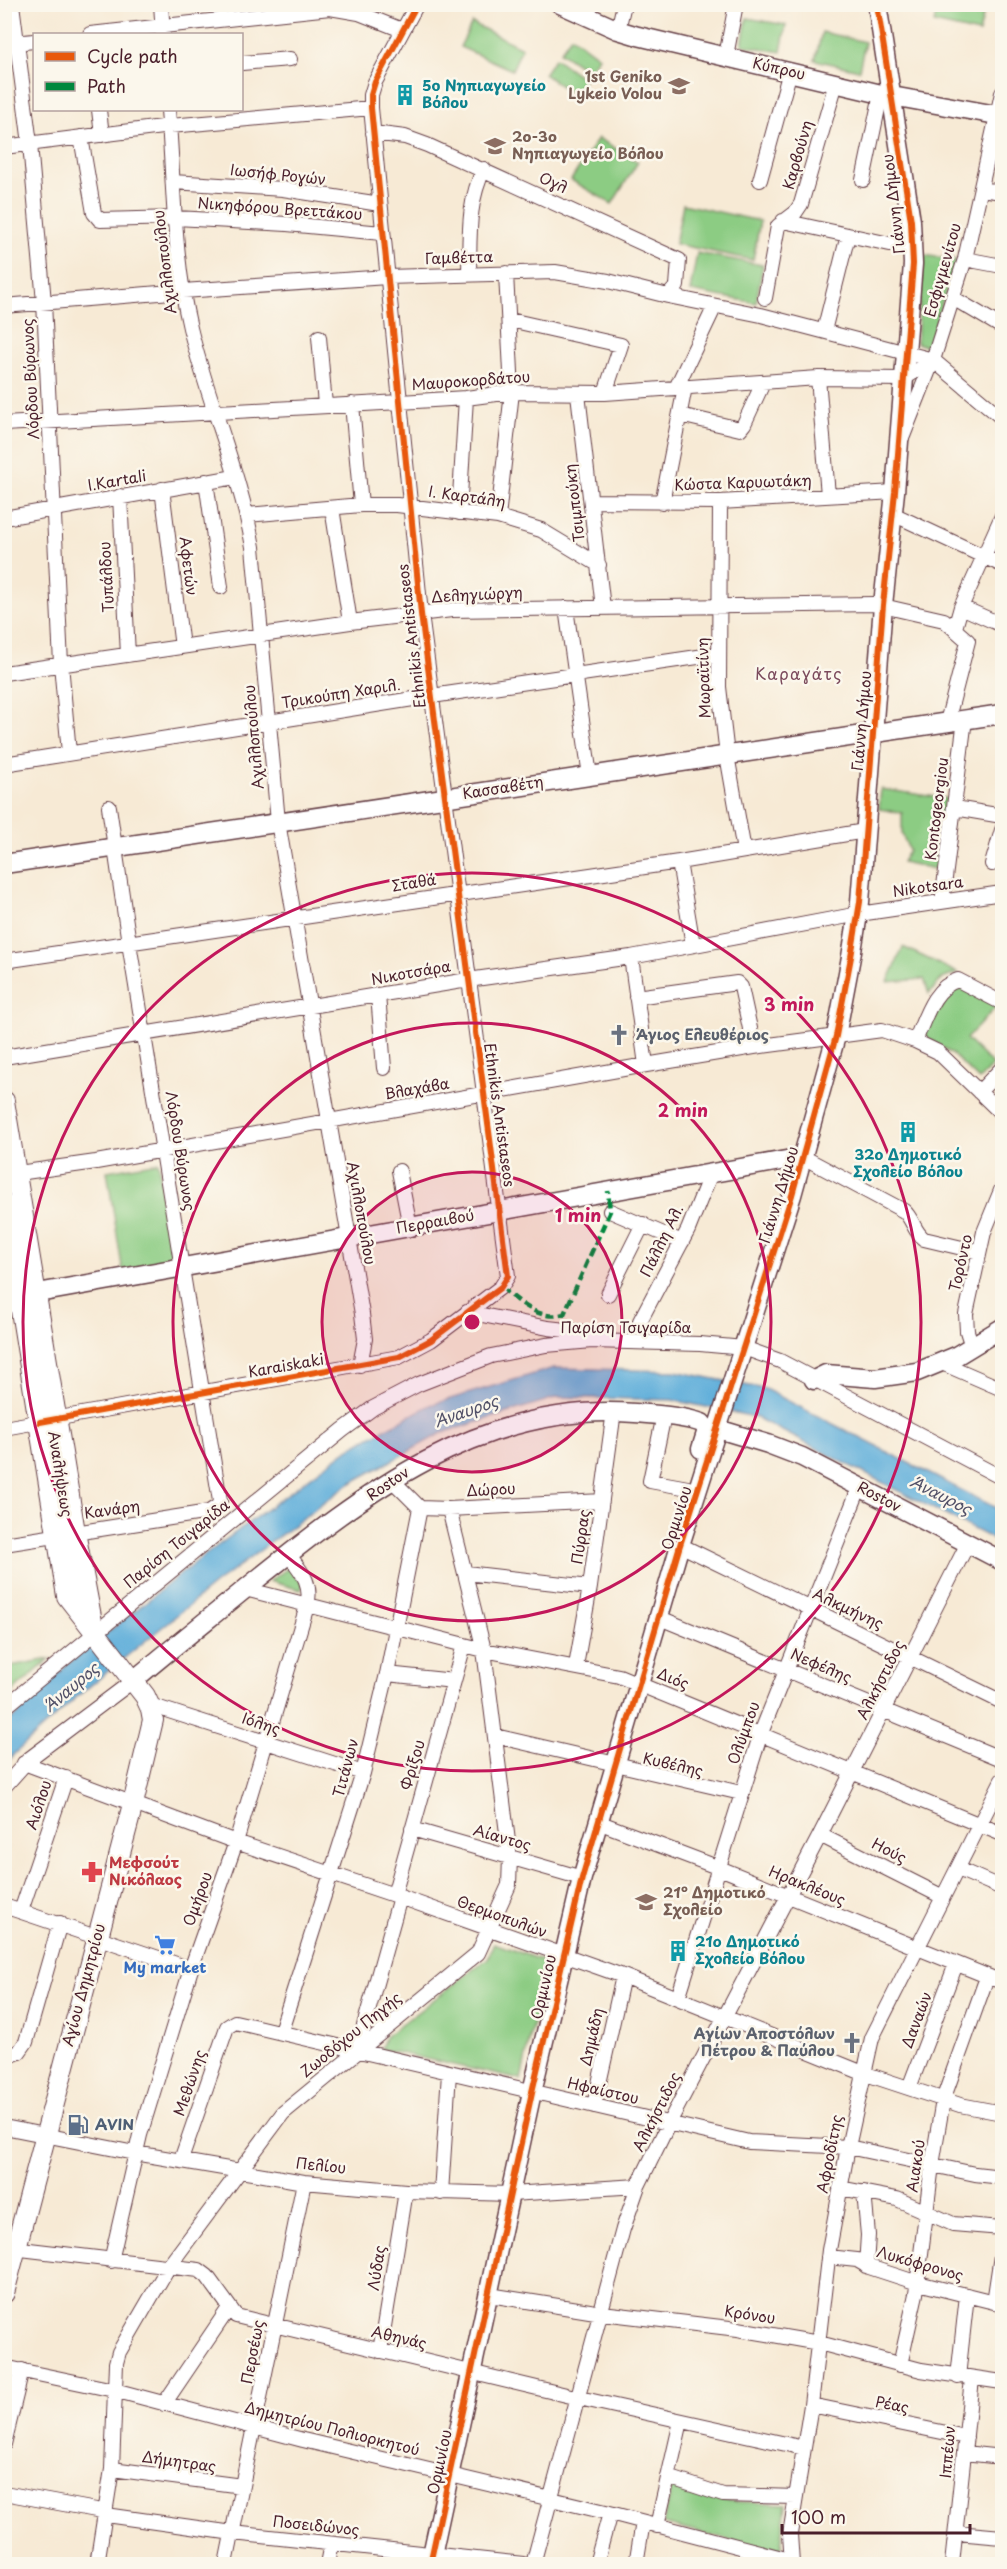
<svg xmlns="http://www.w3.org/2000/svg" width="1007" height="2569" font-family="'Playpen Sans',sans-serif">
<rect width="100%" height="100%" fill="#fbf7ec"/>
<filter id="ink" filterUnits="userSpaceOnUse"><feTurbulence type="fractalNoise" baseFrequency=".0167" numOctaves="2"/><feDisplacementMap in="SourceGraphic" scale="12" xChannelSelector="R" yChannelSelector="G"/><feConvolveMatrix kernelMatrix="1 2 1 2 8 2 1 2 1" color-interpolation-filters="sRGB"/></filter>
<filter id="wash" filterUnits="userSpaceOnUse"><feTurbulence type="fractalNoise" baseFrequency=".008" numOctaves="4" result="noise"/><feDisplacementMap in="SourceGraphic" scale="24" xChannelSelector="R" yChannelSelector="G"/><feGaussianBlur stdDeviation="1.35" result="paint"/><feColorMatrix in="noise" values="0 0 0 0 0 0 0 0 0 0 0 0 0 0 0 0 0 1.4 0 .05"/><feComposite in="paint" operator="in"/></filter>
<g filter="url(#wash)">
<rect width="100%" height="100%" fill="#f7ead5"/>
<!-- green -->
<path fill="#8ccc83" stroke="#6b7657" stroke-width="1.5" d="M974 4 985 7 979 33 934 23 938 5Z
M747 18 786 25 781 52 742 45Z
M472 23 522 48 512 70 460 47Z
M822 32 865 42 859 70 815 60Z
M571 36 599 57 588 71 560 52Z
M555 58 584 79 574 95 544 74Z
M598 138 638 162 612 204 571 180Z
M683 204 760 221 753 260 675 244Z
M697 253 763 265 756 303 690 291Z
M923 255 956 260 928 347 917 343Z
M881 789 949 799 940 870 902 862 909 850 902 834V813L879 809Z
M903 947 958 973 942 979 929 994 924 979 888 982Z
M955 983 999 1004 966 1039 993 1065 979 1080 952 1054 923 1035 931 1014Z
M158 1162 174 1264 123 1273 107 1171Z
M290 1567 303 1584 301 1590 269 1581Z
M50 1659 5 1698V1667Z
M494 1943 546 1962 521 2080 381 2049 385 2037 488 1958Z
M5 2375 13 2377 5 2415Z
M672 2486 728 2501 786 2504 780 2553 663 2524Z"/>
<!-- water -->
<path fill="#60afda" stroke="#556782" stroke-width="1.5" d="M554 1368 675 1371 765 1389 1002 1511V1544L755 1417 672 1400 558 1397 442 1433 349 1484 215 1584 79 1695 13 1755 5 1766V1726L68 1664 197 1561 348 1449 430 1405Z"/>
</g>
<g filter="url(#ink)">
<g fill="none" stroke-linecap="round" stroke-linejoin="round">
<defs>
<path id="minor" d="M12 4 30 144 44 302 61 664 69 753
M161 4 163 34
M618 30 624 4
M90 34 330 8 359 13 402 30
M4 44 34 41
M726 56 736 4
M242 63 290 59
M99 110 102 135
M168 110C174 181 173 257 190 328 208 402 240 472 253 547L278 822 362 1314 365 1339 360 1365
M373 133 405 137 427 145 679 260 677 286 668 296
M81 137 94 213 100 220 176 218 287 224 382 233
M4 147 170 126 371 108
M760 180 790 71
M863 180 881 94
M173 182 283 189 380 204
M981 189 1002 192
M783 221 913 249
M965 259 1002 266
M469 273C470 238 467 202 484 169
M765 298 778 226 795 213 801 204 836 83
M953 298 1002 327
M4 306 183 291 387 277 555 272 608 281 668 296 761 315 933 360 1002 418
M510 320 621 345 605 393
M824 331 848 235
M319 337 325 405
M818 378 828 495
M676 388 715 306
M578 394 603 608
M352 404 361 505
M680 415 740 429 744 424 763 383
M4 424 400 402 466 398 512 392 605 393 818 378 903 379 933 360
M903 436 933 360 965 259 1002 93
M206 481 221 587
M162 489 182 647
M120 496 128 655
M592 501 720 502 895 492
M720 502 719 687 727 755 744 851
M662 503 685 387
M332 508 350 622
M459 513 466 398
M893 514 1002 565
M247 515 361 505H397L498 517 541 530 599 565
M498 517 512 392 506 273
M4 518 235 477
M961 607 1002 625
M566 608 590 776
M955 628 961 607 1002 516
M4 673 350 622 452 610 874 604 944 620 968 641 947 722
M4 764 432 696 718 654
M955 808 1002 816
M679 862 693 945
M992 864 1002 830
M942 902 965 719
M631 957 646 1065
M4 961 679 862 865 831
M378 995 384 1068
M636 997 737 983 741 987 754 1047
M915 1041C925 1019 933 987 958 980L1002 1003
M4 1057 468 980 631 957 859 914 1002 893
M979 1092 1002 1068
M803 1157 904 1211C913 1219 914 1232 924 1239L979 1252
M399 1171 410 1227
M4 1175 96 1162 646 1065 754 1047 882 1030 915 1041 938 1052 1002 1114
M610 1211 682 1242
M608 1294 643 1224
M467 1312 548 1328 601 1334
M640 1321 688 1230 711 1173
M972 1347 967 1331 966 1314 984 1232 1002 1188
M942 1363 1002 1389
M664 1415 650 1481 688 1488
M4 1428 399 1357 431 1340 501 1287 508 1276 421 614 371 108V95L375 82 417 4
M392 1480 420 1508 449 1509 602 1501
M4 1544 209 1512 218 1506 220 1501 129 943 109 807
M680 1545 1002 1702
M466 1573 590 1587
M245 1589 484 1650 619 1676 1002 1834
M660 1618 1002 1759
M576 1666 590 1587 614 1411
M387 1674 454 1681
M150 1705 363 1773
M4 1708 343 1430 373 1408 419 1384 491 1356 546 1345 592 1341 700 1344 744 1348 780 1361 1002 1478
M495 1736 741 1793
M24 1763 236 1842 400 1897 623 1976 863 2073 960 2105 1002 2113
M4 1787 29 1759 134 1680
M598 1822 717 1867 1002 1982
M412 1829 582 1878
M820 1835 943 1897
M958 1869 1002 1888
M394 1895 464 1645
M4 1906 191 1969
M21 1911 66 1778
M678 1998 761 1733 860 1486
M281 2031 363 1773 387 1674 420 1508
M357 2051 400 1897
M4 2058 19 2052 26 2042 60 1923
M909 2088 956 1964
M594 2106 623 1976
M4 2127 135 2153 304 2182 406 2191 511 2194 638 2186
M181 2160 227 2027 235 2022 749 2142 848 2147 975 2174 1002 2177
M840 2188 897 2199 953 2224 1002 2228
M864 2192 868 2235 866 2266
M441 2193 449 2073
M4 2247 199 2270 207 2276 236 2316 579 2398 804 2448
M828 2257 857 2260 869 2267 918 2283 1002 2304
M111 2261 140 2135 191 1969 236 1842 307 1606C313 1583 301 1571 288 1554
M489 2295 602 2313 738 2329 819 2343 921 2370 1002 2382
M994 2302 1002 2249
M380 2351 406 2191
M900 2365 916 2294 932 2165 943 2100 987 1977
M4 2367 114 2390 303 2440 610 2513 790 2560
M958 2377 967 2295
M164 2404 229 2308
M811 2405 966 2437
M4 2444 22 2370
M964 2453 1002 2457
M112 2469 242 2486
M668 2477 723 2495 796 2497
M4 2493 107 2512
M106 2515 233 2533 523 2564
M657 2526 681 2421
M957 2533 1002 2537
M97 2564 112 2469 116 2363 119 2352 169 2266 283 2113 478 1953 509 1885 510 1857 484 1650 449 1509
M226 2564 304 2182
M327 2564 331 2544
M533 2564 623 2229 638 2186 669 2123 820 1835 968 1543
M596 2564 610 2513
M636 2564 643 2522
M792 2564 790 2534 811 2405 829 2250 848 2147 872 2038 1002 1780
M952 2564 972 2379"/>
<path id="tertiary" d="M560 4 618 30 638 36 881 94 1002 116
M4 864 1002 714
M4 1299 803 1157
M814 1380 826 1374 875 1378 917 1372 956 1356 1002 1328
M718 1429 768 1444 802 1457 1002 1561
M134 1680C172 1648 211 1617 250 1585 363 1494 481 1401 635 1413 658 1415 680 1416 702 1423L707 1430 701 1449
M430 2564 532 2092 582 1878 680 1545 792 1195 836 1036 851 957 860 902 883 605 895 492 913 264 911 221 877 4"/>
<path id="secondary" d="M4 1101 75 1532 93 1627
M4 1205 67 1596 145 1696 151 1709 153 1720 133 1804 4 2293"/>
</defs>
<!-- minor casing -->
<use href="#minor" stroke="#643d44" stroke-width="16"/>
<!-- tertiary casing -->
<use href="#tertiary" stroke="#643d44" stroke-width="21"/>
<!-- secondary casing -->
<use href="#secondary" stroke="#643d44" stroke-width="22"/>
<!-- minor -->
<use href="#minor" stroke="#fff" stroke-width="14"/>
<!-- tertiary -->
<use href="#tertiary" stroke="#fff" stroke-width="18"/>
<!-- secondary -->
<use href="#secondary" stroke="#fff" stroke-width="20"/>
<!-- quiet -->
<path stroke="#00873e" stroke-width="4.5" stroke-dasharray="9 4.5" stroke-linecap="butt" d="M501 1287C520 1302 538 1321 564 1314L610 1211 608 1191"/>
<defs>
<path id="cycleway" d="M40 1422 399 1357 431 1340 501 1287 508 1276 421 614 371 108V95L375 82 417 4
M430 2564 532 2092 582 1878 680 1545 792 1195 836 1036 851 957 860 902 883 605 895 492 913 264 911 221 877 4"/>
</defs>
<!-- cycleway casing -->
<use href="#cycleway" stroke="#fbf7ec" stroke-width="10"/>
<!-- cycleway -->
<use href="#cycleway" stroke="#e8590c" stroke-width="6"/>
</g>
</g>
<!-- distance rings -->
<circle cx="472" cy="1322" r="150" fill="#c2185b" fill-opacity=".12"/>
<g fill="none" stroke="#c2185b" stroke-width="3">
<circle cx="472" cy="1322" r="150"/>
<circle cx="472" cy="1322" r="299"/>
<circle cx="472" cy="1322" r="449"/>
</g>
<!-- icons -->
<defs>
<symbol id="school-bare" viewBox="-9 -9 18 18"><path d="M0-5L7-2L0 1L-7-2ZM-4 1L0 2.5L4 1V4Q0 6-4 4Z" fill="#8d6e63" stroke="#fbf7ec" stroke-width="2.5" paint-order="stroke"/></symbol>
<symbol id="building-bare" viewBox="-9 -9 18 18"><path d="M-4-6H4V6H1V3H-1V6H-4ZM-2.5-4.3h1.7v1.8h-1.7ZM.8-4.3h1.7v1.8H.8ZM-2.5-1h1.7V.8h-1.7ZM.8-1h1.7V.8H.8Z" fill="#0f9aa8" stroke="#fbf7ec" stroke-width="2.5" paint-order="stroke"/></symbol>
<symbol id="church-bare" viewBox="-9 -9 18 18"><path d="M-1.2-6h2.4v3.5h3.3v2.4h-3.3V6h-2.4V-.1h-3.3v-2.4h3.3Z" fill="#6b7280" stroke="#fbf7ec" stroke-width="2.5" paint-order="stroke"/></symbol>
<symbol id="pharmacy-bare" viewBox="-9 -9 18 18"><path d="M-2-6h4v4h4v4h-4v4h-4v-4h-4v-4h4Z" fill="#e0444e" stroke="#fbf7ec" stroke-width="2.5" paint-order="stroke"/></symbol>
<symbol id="supermarket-bare" viewBox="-9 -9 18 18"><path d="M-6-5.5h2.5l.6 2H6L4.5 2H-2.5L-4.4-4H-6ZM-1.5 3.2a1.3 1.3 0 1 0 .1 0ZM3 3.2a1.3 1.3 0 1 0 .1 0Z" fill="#3f7fe0" stroke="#fbf7ec" stroke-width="2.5" paint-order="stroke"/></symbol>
<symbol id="fuel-bare" viewBox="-9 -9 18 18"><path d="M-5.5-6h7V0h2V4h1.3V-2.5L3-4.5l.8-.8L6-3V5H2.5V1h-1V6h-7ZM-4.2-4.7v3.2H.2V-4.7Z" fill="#5c6f8a" stroke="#fbf7ec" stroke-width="2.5" paint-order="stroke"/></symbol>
</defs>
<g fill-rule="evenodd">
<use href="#school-bare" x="664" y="71" width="30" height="30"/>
<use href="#building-bare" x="390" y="80" width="30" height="30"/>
<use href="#school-bare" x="480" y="131" width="30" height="30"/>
<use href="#church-bare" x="604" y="1020" width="30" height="30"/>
<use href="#building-bare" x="893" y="1117" width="30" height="30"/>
<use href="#pharmacy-bare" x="77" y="1857" width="30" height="30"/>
<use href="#school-bare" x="631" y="1887" width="30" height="30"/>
<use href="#supermarket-bare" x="150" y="1930" width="30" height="30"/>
<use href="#building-bare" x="663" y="1936" width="30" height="30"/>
<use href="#church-bare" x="837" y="2028" width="30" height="30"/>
<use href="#fuel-bare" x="63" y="2110" width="30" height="30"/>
</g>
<g text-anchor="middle" stroke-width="5" stroke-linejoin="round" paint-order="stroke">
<!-- street labels -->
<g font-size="15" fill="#4a1f2b" stroke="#fbf7ec">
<text transform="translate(779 69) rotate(13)" y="5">Κύπρου</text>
<text transform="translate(798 155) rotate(-74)" y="5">Καρβούνη</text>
<text transform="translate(278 175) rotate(6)" y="5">Ιωσήφ Ρογών</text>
<text transform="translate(553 183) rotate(25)" y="5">Ογλ</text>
<text transform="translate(894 204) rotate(-97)" y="5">Γιάννη Δήμου</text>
<text transform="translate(280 209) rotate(4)" y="5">Νικηφόρου Βρεττάκου</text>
<text transform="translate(459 258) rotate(-2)" y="5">Γαμβέττα</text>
<text transform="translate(165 262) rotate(-97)" y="5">Αχιλλοπούλου</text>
<text transform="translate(943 270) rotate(-74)" y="5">Εσφιγμενίτου</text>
<text transform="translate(31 379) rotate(-93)" y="5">Λόρδου Βύρωνος</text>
<text transform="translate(471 381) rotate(-4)" y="5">Μαυροκορδάτου</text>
<text transform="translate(117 481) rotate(-10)" y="5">I.Kartali</text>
<text transform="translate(743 483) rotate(-2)" y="5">Κώστα Καρυωτάκη</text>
<text transform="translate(467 497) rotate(8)" y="5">Ι. Καρτάλη</text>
<text transform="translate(575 503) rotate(-97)" y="5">Τσιμπούκη</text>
<text transform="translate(188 566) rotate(83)" y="5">Αφετών</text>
<text transform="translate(107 577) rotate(-93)" y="5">Τυπάλδου</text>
<text transform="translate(477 595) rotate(-3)" y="5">Δεληγιώργη</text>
<text transform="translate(412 636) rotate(-97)" y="5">Ethnikis Antistaseos</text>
<text transform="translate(704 678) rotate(-92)" y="5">Μωραϊτίνη</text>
<text transform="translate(341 694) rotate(-9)" y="5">Τρικούπη Χαριλ.</text>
<text transform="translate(862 721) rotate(-85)" y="5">Γιάννη Δήμου</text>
<text transform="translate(254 737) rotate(-95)" y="5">Αχιλλοπούλου</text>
<text transform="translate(503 788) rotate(-9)" y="5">Κασσαβέτη</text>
<text transform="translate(937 809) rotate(-83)" y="5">Kontogeorgiou</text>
<text transform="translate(414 883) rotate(-9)" y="5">Σταθά</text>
<text transform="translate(928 887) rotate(-8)" y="5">Nikotsara</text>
<text transform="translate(411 973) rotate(-10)" y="5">Νικοτσάρα</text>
<text transform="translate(417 1089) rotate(-10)" y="5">Βλαχάβα</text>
<text transform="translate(499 1115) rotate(82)" y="5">Ethnikis Antistaseos</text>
<text transform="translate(180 1151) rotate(81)" y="5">Λόρδου Βύρωνος</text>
<text transform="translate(779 1195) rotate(-73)" y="5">Γιάννη Δήμου</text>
<text transform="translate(361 1213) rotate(80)" y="5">Αχιλλοπούλου</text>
<text transform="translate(435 1222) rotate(-10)" y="5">Περραιβού</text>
<text transform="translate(662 1241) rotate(-64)" y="5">Πάλλη Αλ.</text>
<text transform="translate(961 1263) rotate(-77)" y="5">Τορόντο</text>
<text x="626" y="1333">Παρίση Τσιγαρίδα</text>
<text transform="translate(286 1366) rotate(-10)" y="5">Karaiskaki</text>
<text transform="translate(60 1474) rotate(81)" y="5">Αναλήψεως</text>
<text transform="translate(388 1484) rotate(-34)" y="5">Rostov</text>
<text transform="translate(491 1490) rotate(-3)" y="5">Δώρου</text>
<text transform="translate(879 1497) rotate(28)" y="5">Rostov</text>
<text transform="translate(112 1510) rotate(-8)" y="5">Κανάρη</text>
<text transform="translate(677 1518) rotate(-72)" y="5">Ορμινίου</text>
<text transform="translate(581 1537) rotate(-82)" y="5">Πύρρας</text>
<text transform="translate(177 1544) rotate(-39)" y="5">Παρίση Τσιγαρίδα</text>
<text transform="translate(848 1609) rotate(25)" y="5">Αλκμήνης</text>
<text transform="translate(821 1666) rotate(23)" y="5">Νεφέλης</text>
<text transform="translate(673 1679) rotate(22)" y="5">Διός</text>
<text transform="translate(881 1680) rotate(-63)" y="5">Αλκήστιδος</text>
<text transform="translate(261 1724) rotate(18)" y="5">Ιόλης</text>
<text transform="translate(744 1733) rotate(-70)" y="5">Ολύμπου</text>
<text transform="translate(413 1765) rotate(-74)" y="5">Φρίξου</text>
<text transform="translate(673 1765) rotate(13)" y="5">Κυβέλης</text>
<text transform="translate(346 1768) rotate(-75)" y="5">Τιτάνων</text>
<text transform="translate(39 1805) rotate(-72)" y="5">Αιόλου</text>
<text transform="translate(502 1838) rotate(16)" y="5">Αίαντος</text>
<text transform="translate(889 1851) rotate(27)" y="5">Ηούς</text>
<text transform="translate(807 1886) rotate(22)" y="5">Ηρακλέους</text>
<text transform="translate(198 1899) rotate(-70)" y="5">Ομήρου</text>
<text transform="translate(502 1917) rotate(20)" y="5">Θερμοπυλών</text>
<text transform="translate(84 1985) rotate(-75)" y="5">Αγίου Δημητρίου</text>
<text transform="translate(544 1987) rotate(-77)" y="5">Ορμινίου</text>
<text transform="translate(917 2020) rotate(-69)" y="5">Δαναών</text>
<text transform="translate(351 2035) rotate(-39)" y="5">Ζωοδόχου Πηγής</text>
<text transform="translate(592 2037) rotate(-77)" y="5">Δημάδη</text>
<text transform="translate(190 2083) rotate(-71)" y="5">Μεθώνης</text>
<text transform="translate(603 2091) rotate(13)" y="5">Ηφαίστου</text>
<text transform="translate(657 2112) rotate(-63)" y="5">Αλκήστιδος</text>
<text transform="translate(830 2154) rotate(-79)" y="5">Αφροδίτης</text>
<text transform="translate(321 2166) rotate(6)" y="5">Πελίου</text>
<text transform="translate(916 2166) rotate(-82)" y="5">Αιακού</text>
<text transform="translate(920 2264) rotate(16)" y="5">Λυκόφρoνος</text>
<text transform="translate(377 2268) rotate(-81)" y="5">Λύδας</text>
<text transform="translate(750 2315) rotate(9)" y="5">Κρόνου</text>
<text transform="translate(399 2338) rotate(13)" y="5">Αθηνάς</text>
<text transform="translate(253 2352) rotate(-79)" y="5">Περσέως</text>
<text transform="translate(892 2405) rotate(11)" y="5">Ρέας</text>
<text transform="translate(332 2429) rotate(14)" y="5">Δημητρίου Πολιορκητού</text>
<text transform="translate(948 2452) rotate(-85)" y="5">Ιππέων</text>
<text transform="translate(179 2462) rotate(8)" y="5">Δήμητρας</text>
<text transform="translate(440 2462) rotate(-78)" y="5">Ορμινίου</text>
<text transform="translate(316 2526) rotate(6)" y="5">Ποσειδώνος</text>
</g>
<!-- education labels -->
<g font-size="15" font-weight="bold" fill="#785e54" stroke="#fbf7ec" text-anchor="start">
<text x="662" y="82" text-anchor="end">1st Geniko<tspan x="662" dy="17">Lykeio Volou</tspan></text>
<text x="512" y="142">2ο-3ο<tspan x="512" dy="17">Νηπιαγωγείο Βόλου</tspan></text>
<text x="663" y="1898">21° Δημοτικό<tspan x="663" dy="17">Σχολείο</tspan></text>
</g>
<!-- culture labels -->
<g font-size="15" font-weight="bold" fill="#0d838f" stroke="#fbf7ec" text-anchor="start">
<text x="422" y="91">5ο Νηπιαγωγείο<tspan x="422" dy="17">Βόλου</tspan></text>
<text x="908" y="1160" text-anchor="middle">32ο Δημοτικό<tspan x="908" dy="17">Σχολείο Βόλου</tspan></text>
<text x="695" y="1947">21ο Δημοτικό<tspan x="695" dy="17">Σχολείο Βόλου</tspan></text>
</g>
<!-- worship labels -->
<g font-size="15" font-weight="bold" fill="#5b616d" stroke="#fbf7ec" text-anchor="start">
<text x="636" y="1040">Άγιος Ελευθέριος</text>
<text x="835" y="2039" text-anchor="end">Αγίων Αποστόλων<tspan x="835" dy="17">Πέτρου &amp; Παύλου</tspan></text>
</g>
<!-- health labels -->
<g font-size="15" font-weight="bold" fill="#be3a42" stroke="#fbf7ec" text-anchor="start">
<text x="109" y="1868">Μεφσούτ<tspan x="109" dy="17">Νικόλαος</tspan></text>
</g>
<!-- shop labels -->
<g font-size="15" font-weight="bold" fill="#366cbe" stroke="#fbf7ec">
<text x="165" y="1973">My market</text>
</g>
<!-- service labels -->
<g font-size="15" font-weight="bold" fill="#4e5e75" stroke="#fbf7ec" text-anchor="start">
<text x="95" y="2130">AVIN</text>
</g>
<!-- neighbourhood labels -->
<g font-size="16" letter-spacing="1.5" fill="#7b4a5c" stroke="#fbf7ec">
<text x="799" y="680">Καραγάτς</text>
</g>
<!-- water labels -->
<g font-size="16" font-style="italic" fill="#525168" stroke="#fbf7ec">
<text transform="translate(466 1411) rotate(-19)" y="6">Άναυρος</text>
<text transform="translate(941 1495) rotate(27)" y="6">Άναυρος</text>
<text transform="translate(71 1687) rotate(-40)" y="6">Άναυρος</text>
</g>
</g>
<circle cx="472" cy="1322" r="9" fill="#c2185b" stroke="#fbf7ec" stroke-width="3"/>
<g font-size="18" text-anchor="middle" font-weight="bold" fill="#c2185b" stroke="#fbf7ec" stroke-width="5" stroke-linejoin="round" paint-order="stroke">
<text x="789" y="1011">3 min</text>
<text x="683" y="1117">2 min</text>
<text x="578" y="1222">1 min</text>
</g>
<!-- margin -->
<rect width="1007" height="2569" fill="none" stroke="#fbf7ec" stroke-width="24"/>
<!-- legend -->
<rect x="33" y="33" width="210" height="78" fill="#fbf7ec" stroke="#b4a19f" stroke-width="1.5"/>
<rect x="45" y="52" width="30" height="9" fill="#e8590c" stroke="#b4a19f" stroke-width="1.5"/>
<text x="87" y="63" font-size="18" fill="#4a1f2b">Cycle path</text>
<rect x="45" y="82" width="30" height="9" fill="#00873e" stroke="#b4a19f" stroke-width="1.5"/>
<text x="87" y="93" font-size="18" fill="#4a1f2b">Path</text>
<!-- scale -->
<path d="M782 2524v9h188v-9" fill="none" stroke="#4a1f2b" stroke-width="3"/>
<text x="791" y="2524" font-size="18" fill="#4a1f2b" stroke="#fbf7ec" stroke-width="4.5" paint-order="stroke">100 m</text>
</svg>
